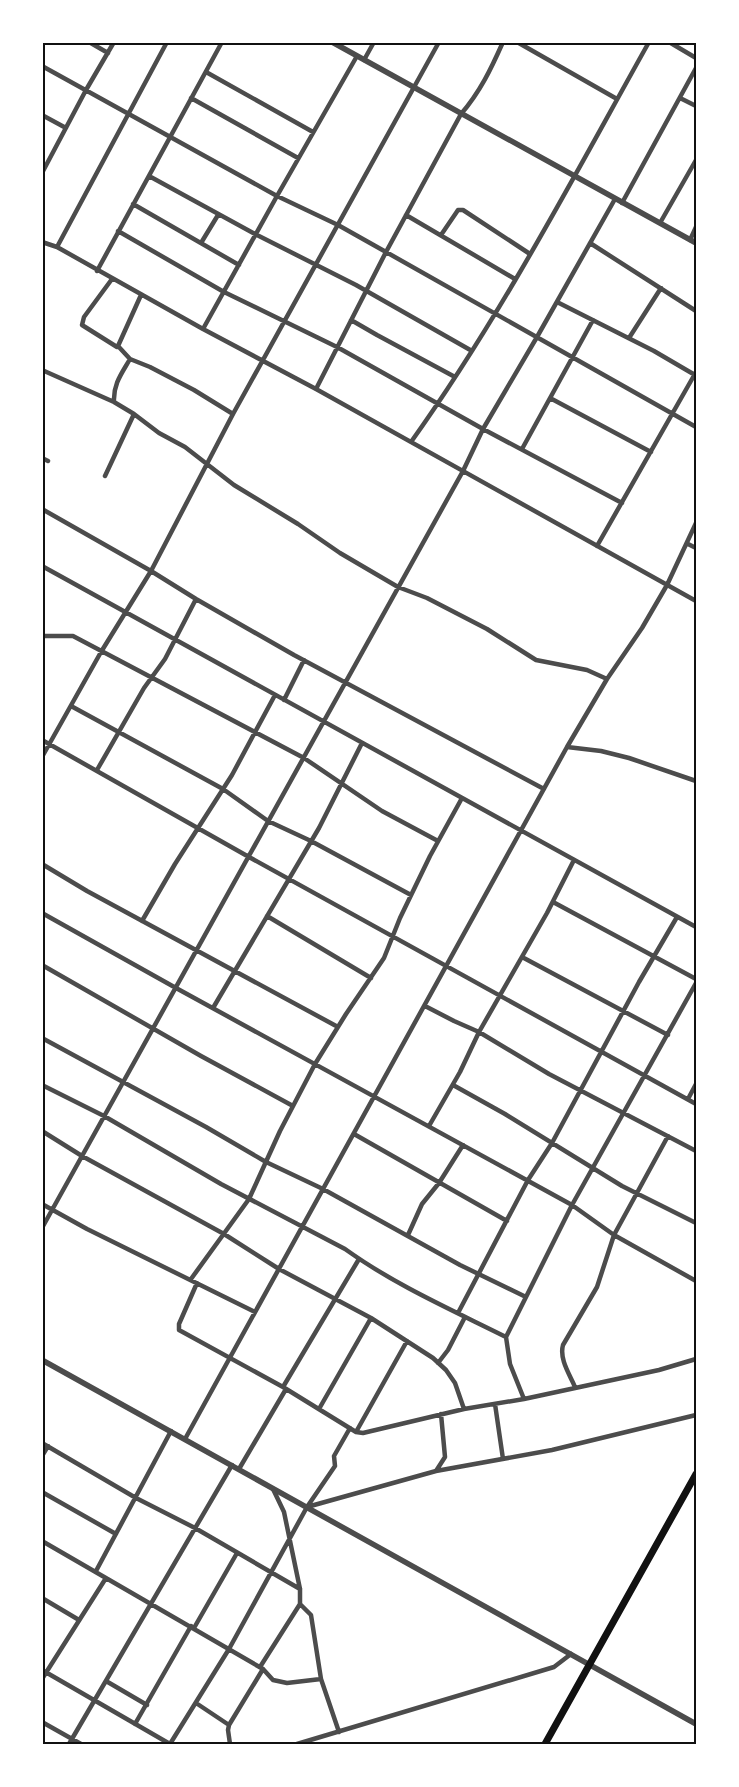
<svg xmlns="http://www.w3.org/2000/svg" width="739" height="1787" font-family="'Titillium Web',sans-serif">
<rect width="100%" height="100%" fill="#fff"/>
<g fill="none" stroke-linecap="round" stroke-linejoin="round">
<!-- minor -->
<path stroke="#4c4c4c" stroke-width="4.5" d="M89 42 108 53
M517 42 617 99
M669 42 696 58
M364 60 374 42
M42 66 277 196 338 225 386 252 696 427
M206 72 313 132
M191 98 298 158
M680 98 696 106
M42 115 66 128
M42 173 86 90 114 42
M149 176 255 234 356 285 472 351
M622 203 696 68
M133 204 239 265
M406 215 515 279
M660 223 696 160
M118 231 224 292 337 347 483 429 622 503
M441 235 456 213 458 210H463L530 254
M690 240 696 227
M42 242 57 247 203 329 316 389 696 601
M201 243 218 215
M590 243 696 311
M57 247 167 42
M97 271 222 42
M112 279 84 317 82 325 117 347
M557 302 654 351 695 375
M351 320 377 335 455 377
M203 329 277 196 357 56
M629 338 661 288
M130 359 118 346 141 295
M42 370 114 402 134 414 159 433 185 447 234 485 298 524 340 553 398 587 427 598 487 629 536 660 587 670 607 679
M316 389 386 252 461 114C480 92 491 69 503 42
M550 398 651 452
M114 402C113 384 122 373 130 359L150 367 194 390 233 414
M411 442C501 316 573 178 649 42
M522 449 593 320
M42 458 48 461
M105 476 134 414
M42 509 151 571 196 599 294 655 544 789
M688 544 696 548
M597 546 696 372
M42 566 696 927
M42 636H73L304 758 382 811 438 841
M284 700 304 660
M71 706 223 789 268 821 311 841 411 895
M42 740 249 857 696 1104
M567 747 601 751 629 758 696 781
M42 757 101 652 151 571 233 414 439 42
M97 770 144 688 165 659 196 599
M42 864 87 891 338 1027
M553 902 696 979
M42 913 176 988 572 1205 614 1235 696 1281
M267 916 371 978
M142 921 175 864 232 775 275 695
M522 957 668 1035
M42 965 201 1056 293 1106
M696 983 572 1205 506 1337 510 1364 524 1399 659 1370 696 1359
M425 1006 454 1021 479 1032 549 1074 696 1151
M213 1008 319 828 362 743
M42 1038 206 1127 266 1162 323 1189 460 1265 526 1297
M42 1085 104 1116 221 1184 345 1249C395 1285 452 1310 506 1337
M453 1085 505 1114 622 1186 696 1223
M688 1099 696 1084
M429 1126 460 1072 479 1032 547 913 574 860
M42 1131 82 1156 224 1234 279 1269 371 1318 433 1358 446 1370 455 1383 464 1409
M354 1134 507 1221
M42 1204 87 1229 255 1312
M42 1228 463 471 483 429 537 337 615 199
M408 1235 422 1204 439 1183 463 1145
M191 1279 249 1199 280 1131 315 1064 346 1014 384 958 400 918 430 856 462 798
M197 1283 179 1324V1330L283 1387 356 1432 363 1433 464 1409 524 1399
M458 1313 528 1180 552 1143 639 982 677 917
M438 1363 448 1350 465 1317
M283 1387 359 1259
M575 1387C570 1375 559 1359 563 1345L597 1287 614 1235 668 1136
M495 1404 503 1459
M319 1409 371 1318
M356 1432 407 1341
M185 1439 567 747 607 679 642 628 667 585 696 523
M42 1443 136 1498 195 1528 300 1589
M42 1456 48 1446
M239 1469 286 1389
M436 1471 552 1450 696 1415
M42 1492 116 1534
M307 1507 436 1471 445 1457 441 1414
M42 1541 263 1669 273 1680 287 1683 321 1679
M96 1571 171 1431
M42 1598 79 1620
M300 1604 311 1615 321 1679 339 1732
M194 1628 237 1553
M260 1667 300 1604V1589L284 1512 273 1489
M42 1670 170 1744
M42 1679 106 1578
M106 1681 147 1705
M196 1703 229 1725
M42 1722 81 1744
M135 1724 191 1626
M69 1744 232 1465
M170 1744 229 1649 307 1507 335 1466 334 1456 350 1428
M230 1744 228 1730 229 1725 263 1669
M297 1744 554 1667 571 1654"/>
<!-- tertiary -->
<path stroke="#4c4c4c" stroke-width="5.5" d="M332 42 696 243
M42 1360 696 1724"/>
<!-- primary -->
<path stroke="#111" stroke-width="7" d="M545 1744 696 1474"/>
</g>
<!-- border -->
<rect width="739" height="1787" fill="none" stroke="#ffffff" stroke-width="88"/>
<rect x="44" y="44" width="651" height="1699" fill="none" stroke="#111" stroke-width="2"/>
</svg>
